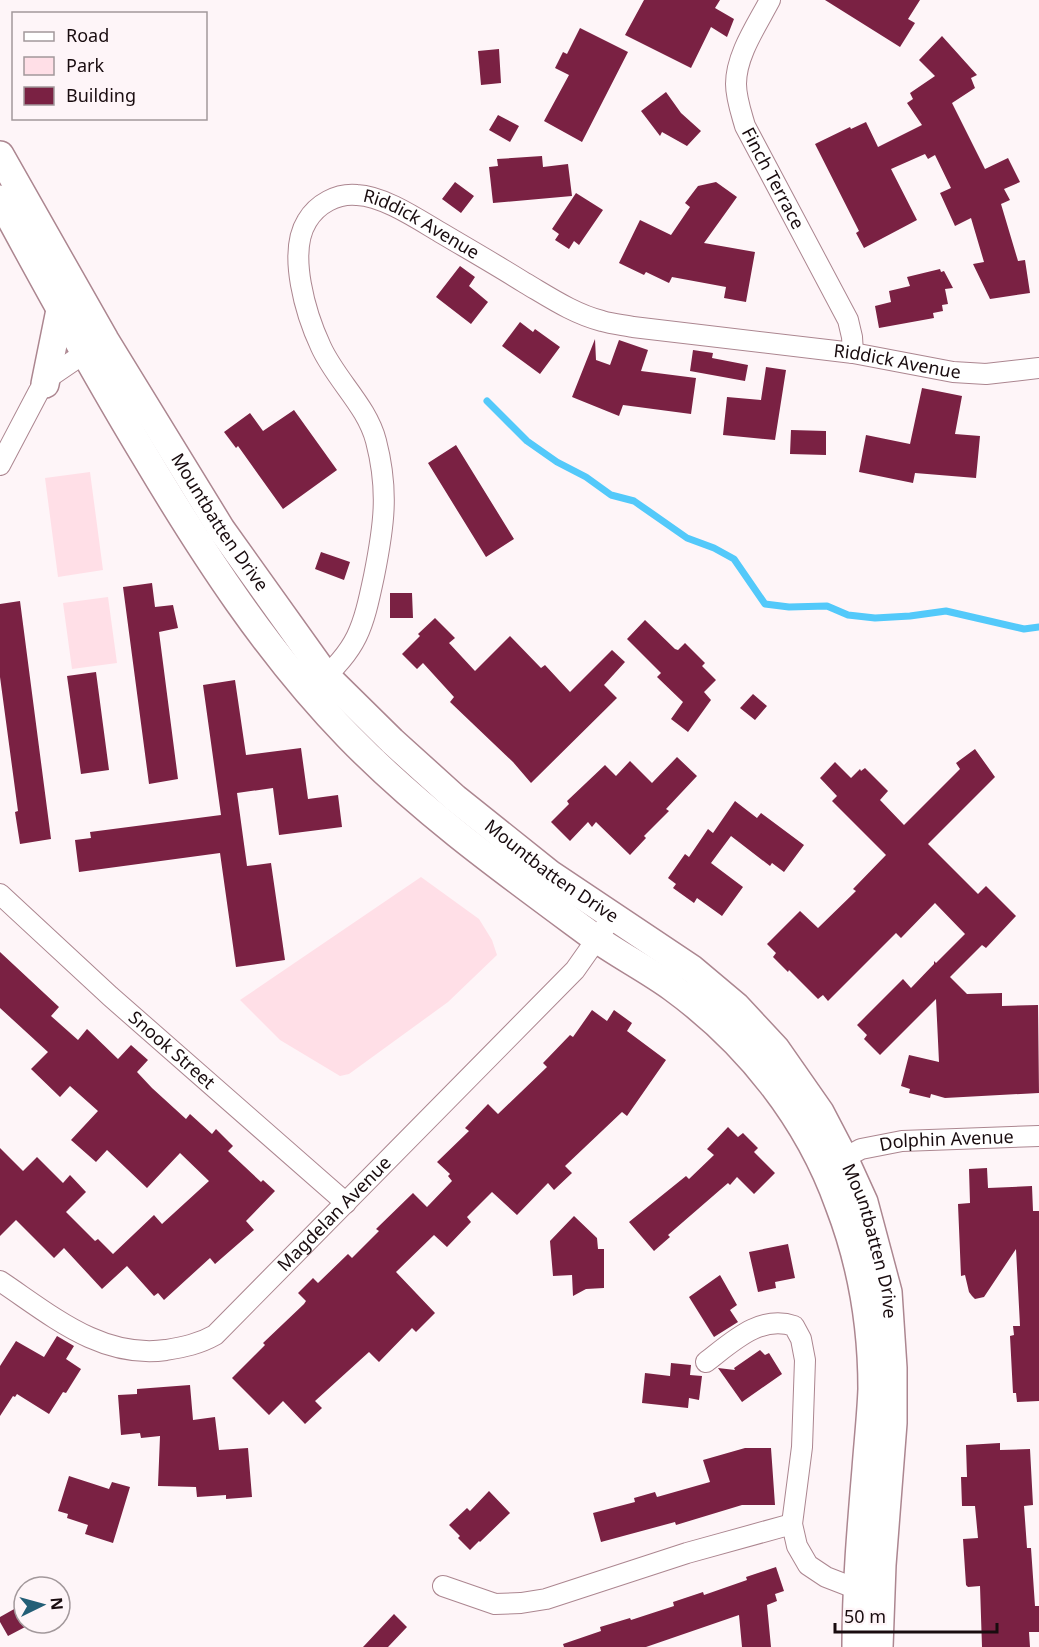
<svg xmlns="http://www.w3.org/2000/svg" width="1039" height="1647" font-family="'Noto Sans',sans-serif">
<rect width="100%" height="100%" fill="#fef5f8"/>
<!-- green -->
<path fill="#ffdfe7" d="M90 472 103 570 58 577 45 478Z
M108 597 117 663 72 669 63 603Z
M421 877 479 919 492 940 497 955 448 1002 349 1074 340 1076 280 1040 240 1000Z"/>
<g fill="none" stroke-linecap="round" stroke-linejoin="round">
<!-- stream -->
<path stroke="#53c9fa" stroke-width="7" d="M487 401 527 441 557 462 586 477 611 495 634 501 687 538 714 548 734 559 765 604 789 607 827 606 848 615 875 618 910 616 946 611 1024 629 1039 627"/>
</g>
<!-- building -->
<path fill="#7a2143" d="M644 0H720L715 8 734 19 727 37 711 27 691 68 625 35Z
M825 0H920L908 19 915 23 900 47Z
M580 28 628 52 582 142 544 121 569 75 555 68 563 52 567 54Z
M942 36 977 75 971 78 975 88 952 103 985 169 1008 158 1020 182 1004 189 1010 200 1001 204 1018 261 1025 260 1030 293 990 299 973 264 984 262 971 218 955 226 940 193 951 188 935 155 928 159 925 154 891 169 917 220 864 248 856 233 859 231 815 144 850 127 851 129 866 122 878 147 922 125 907 103 913 99 910 93 935 76 919 60Z
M499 49 501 83 481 85 478 51Z
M666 92 681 113 701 131 687 146 662 132 660 136 641 111Z
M498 115 519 126 510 142 489 130Z
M542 156 543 167 568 164 572 196 493 203 489 167 498 166 497 159Z
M455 182 474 196 461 213 442 199Z
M716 182 737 197 704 243 755 252 746 302 724 298 726 287 672 277 669 283 646 272 644 275 619 263 640 220 671 235 690 207 685 203 698 186Z
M576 193 603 210 579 245 574 241 569 249 555 240 559 234 552 229Z
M460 266 475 277 469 286 488 302 471 324 436 297Z
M940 269 941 272 944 271 953 288 945 289 948 304 942 305 943 311 933 313 934 318 879 328 875 306 891 302 889 291 910 286 907 277Z
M520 322 533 332 535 329 560 347 540 374 502 346Z
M595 339 596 360 610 365 619 340 648 350 641 371 696 378 691 414 623 405 619 416 572 397Z
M693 350 713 353 712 358 748 365 745 381 690 371Z
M766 367 786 370 775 440 723 435 727 397 761 400Z
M922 388 962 396 955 434 980 436 976 478 915 473 913 483 859 472 866 435 910 444Z
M294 410 337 470 283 509 238 446 236 448 224 432 250 413 263 431Z
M791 430 826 431V455L790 454Z
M456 445 514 539 486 557 428 463Z
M321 552 350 562 344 580 315 569Z
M152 583 155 607 173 605 178 628 159 632 178 779 149 784 123 587Z
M390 593H412L413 618H390Z
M20 601 51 839 20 844 15 812 18 811 0 677V604Z
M435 618 455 638 449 643 475 671 510 636 541 668 545 665 570 692 612 650 625 662 604 685 617 698 531 783 513 762 450 702 454 697 423 663 417 669 402 654 420 636 418 634Z
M645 620 675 649 678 650 685 643 705 663 702 666 716 680 704 692 711 700 688 732 671 719 683 702 657 677 661 673 627 639Z
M96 672 109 770 81 774 67 676Z
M235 680 246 755 301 748 308 799 338 795 342 827 279 835 273 788 237 793 247 866 271 863 285 960 236 967 220 853 79 872 75 840 91 838 90 832 221 815 203 685Z
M753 694 767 706 755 720 740 708Z
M975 749 995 777 928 844 978 894 986 886 1016 916 986 948 982 945 950 977 967 994 1002 993V1006L1038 1005 1039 1093 945 1098 931 1094 930 1098 909 1093 910 1089 901 1086 909 1055 939 1062 936 999 880 1055 864 1039 867 1035 857 1025 903 979 911 988 934 964V961L936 963 965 934 935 903 901 938 896 933 828 1001 823 995 818 999 789 970 788 972 773 957 776 953 767 944 800 911 818 928 856 891 853 889 886 855 832 801 837 796 820 778 835 762 851 778 860 769 861 771 865 768 888 791 880 800 904 825 960 769 956 763Z
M677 757 697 776 666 809 669 811 644 836 646 838 630 855 596 822 592 827 588 822 570 841 551 822 569 804 567 801 605 765 616 776 630 761 652 783Z
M735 801 757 818 761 813 804 845 784 872 772 863 770 866 731 836 711 863 743 887 722 916 697 898 694 903 673 888 676 884 668 878 685 854 689 857 708 829 713 833Z
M0 952 59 1007 51 1016 78 1040 87 1029 118 1059 131 1045 148 1060 137 1072 152 1088 186 1119 190 1114 212 1134 216 1129 233 1146 228 1151 261 1182 263 1180 275 1191 246 1221 254 1230 215 1264 210 1258 164 1300 158 1293 154 1296 127 1266 102 1289 64 1248 54 1258 16 1220 0 1236V1148L23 1171 37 1157 63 1183 70 1175 86 1192 66 1212 95 1241 98 1239 113 1254 154 1215 162 1224 209 1181 180 1153 147 1188 107 1150 96 1162 71 1140 98 1111 70 1086 60 1097 31 1069 48 1052 0 1008Z
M592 1010 607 1021 614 1010 632 1023 627 1031 666 1060 627 1116 622 1112 565 1166 572 1173 554 1190 548 1183 517 1215 492 1192 467 1217 471 1222 447 1247 434 1235 396 1272 435 1313 416 1332 412 1328 379 1362 369 1352 315 1401 322 1408 305 1424 283 1401 269 1415 232 1378 265 1345 263 1343 304 1304 306 1301 298 1293 313 1278 318 1283 348 1254 352 1258 379 1231 376 1229 413 1193 427 1207 452 1181 448 1176 450 1174 437 1162 469 1131 465 1128 488 1104 498 1114 547 1067 543 1063 570 1035 573 1037Z
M728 1127 738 1137 743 1133 758 1148 754 1152 775 1173 754 1194 737 1177 730 1185 728 1183 668 1235 670 1237 654 1251 629 1222 686 1176 689 1179 714 1155 707 1149Z
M987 1168 988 1188 1032 1186 1033 1211H1039V1401L1017 1402 1016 1393H1013L1010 1336 1014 1335 1013 1326H1020L1016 1249 984 1297 975 1299 972 1296 969 1292 965 1275 961 1276 958 1204 970 1203 969 1169Z
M574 1216 597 1238 598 1249H604V1288L586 1289 573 1296 572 1275 553 1276 550 1241Z
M788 1244 795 1278 775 1282 776 1288 758 1292 749 1252Z
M720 1275 737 1305 730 1310 738 1322 714 1337 689 1297Z
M57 1336 74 1346 66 1359 81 1369 66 1393 63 1392 49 1414 17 1394 15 1397 13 1396 0 1416V1366L16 1341 44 1357Z
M760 1350 765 1355 769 1353 782 1374 742 1402 718 1368 735 1370 734 1368Z
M671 1363 691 1365 690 1375 702 1376 699 1400 689 1398 688 1408 642 1403 645 1373 670 1376Z
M190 1385 193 1420 215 1417 219 1450 248 1448 252 1497 226 1499V1495L197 1497 196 1487 158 1486 160 1436 141 1438 140 1433 121 1435 118 1395 137 1394V1389Z
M1000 1443V1450L1030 1449 1033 1505 1024 1506 1027 1548H1031L1035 1606H1039V1632H1029L1030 1647H982L980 1586 968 1587 966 1585 963 1539 978 1538 975 1506H962L961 1477H967L966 1445Z
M745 1448H771L775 1505H742L676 1525 675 1522 601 1542 593 1513 635 1502 634 1498 655 1492 657 1497 710 1482 703 1460Z
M69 1476 109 1489 112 1482 130 1487 113 1543 85 1534 88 1525 67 1518 68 1514 58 1511Z
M489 1491 510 1513 480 1542 479 1541 470 1550 458 1538 460 1536 449 1525 467 1508 470 1511Z
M776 1567 784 1591 775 1594 777 1601 767 1605 771 1647H742L739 1615 646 1647H564L563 1644 601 1631 600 1627 630 1618 631 1620 674 1606 673 1602 703 1592 704 1595 747 1580 746 1577Z
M16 1608 27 1626 8 1636 0 1622V1617Z
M394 1614 407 1627 388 1647H363Z"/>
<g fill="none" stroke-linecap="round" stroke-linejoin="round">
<defs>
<g id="street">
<path id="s1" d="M770 0C757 25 736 55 736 84 736 98 741 112 745 126L848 320 852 337 853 353"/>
<path d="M0 465 39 391 51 376 95 346"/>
<path id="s2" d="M316 685C358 649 363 628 374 576 384 526 389 491 376 441 367 406 336 380 321 347 306 315 287 253 307 221 317 204 337 193 357 195 384 196 419 220 443 234 470 250 498 266 525 283 549 297 574 314 602 321 612 324 623 325 633 327L853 353 953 372 986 374 1039 368"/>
<path id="s3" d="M0 894 110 996 346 1203"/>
<path id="s4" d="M833 1164 861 1149 902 1141 1039 1136"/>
<path id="s5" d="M0 1281C51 1315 101 1359 166 1350 184 1347 199 1344 215 1335L575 970 613 916"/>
<path d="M706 1362C731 1343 760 1314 794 1326L801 1339 805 1360 802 1447 792 1524 797 1546 808 1565 826 1577 857 1589"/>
<path d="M443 1586 495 1604 521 1603 546 1599 687 1553 792 1524"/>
</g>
<g id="secondary">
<path id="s6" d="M0 155 105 340 221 529 326 676 392 741 455 798 550 874 692 969 736 1006 776 1049 820 1112 844 1158 864 1202 888 1292 893 1368V1423L882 1565 879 1647"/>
<path d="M0 199C47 286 94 372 145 456 204 555 268 654 349 737 422 812 507 873 591 935 617 954 647 969 673 988 747 1042 808 1118 839 1205 861 1262 872 1327 872 1389 871 1415 868 1442 866 1469 861 1528 856 1587 856 1647"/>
<path d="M45 384 60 310"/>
</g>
</defs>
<!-- street casing -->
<use href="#street" stroke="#ac8690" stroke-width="22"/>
<!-- secondary casing -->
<use href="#secondary" stroke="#ac8690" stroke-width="30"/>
<!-- street -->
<use href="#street" stroke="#fff" stroke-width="20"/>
<!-- secondary -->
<use href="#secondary" stroke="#fff" stroke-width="27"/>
</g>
<g text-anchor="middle" stroke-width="6" stroke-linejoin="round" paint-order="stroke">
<!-- street labels -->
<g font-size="18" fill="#190c0f" stroke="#fef5f8">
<text dy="6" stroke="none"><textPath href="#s1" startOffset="194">Finch Terrace</textPath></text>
<text dy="6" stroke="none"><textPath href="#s2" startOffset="634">Riddick Avenue</textPath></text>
<text dy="6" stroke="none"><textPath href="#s2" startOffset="1138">Riddick Avenue</textPath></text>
<text dy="6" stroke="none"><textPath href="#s6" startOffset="428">Mountbatten Drive</textPath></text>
<text dy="6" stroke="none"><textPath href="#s6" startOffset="914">Mountbatten Drive</textPath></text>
<text dy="6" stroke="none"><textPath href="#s3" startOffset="232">Snook Street</textPath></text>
<text dy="6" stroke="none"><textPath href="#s4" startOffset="118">Dolphin Avenue</textPath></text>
<text dy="6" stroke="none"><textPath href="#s5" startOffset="406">Magdelan Avenue</textPath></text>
<text dy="6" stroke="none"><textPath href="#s6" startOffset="1418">Mountbatten Drive</textPath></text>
</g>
</g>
<!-- legend -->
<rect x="12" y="12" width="195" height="108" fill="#fef5f8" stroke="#a2989b" stroke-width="1.5"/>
<rect x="24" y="32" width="30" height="9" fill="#ffffff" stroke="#a2989b" stroke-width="1.5"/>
<text x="66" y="42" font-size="18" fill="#190c0f">Road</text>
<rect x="24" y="57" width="30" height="18" fill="#ffdfe7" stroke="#a2989b" stroke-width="1.5"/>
<text x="66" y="72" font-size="18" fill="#190c0f">Park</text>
<rect x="24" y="87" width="30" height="18" fill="#7a2143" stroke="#a2989b" stroke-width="1.5"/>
<text x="66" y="102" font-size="18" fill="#190c0f">Building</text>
<!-- north arrow -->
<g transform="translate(42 1605) rotate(85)"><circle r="28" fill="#fef5f8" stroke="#a2989b" stroke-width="1.5"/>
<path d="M0-4.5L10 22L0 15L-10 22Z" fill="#235e76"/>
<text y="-9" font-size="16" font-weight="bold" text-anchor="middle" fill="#190c0f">N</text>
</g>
<!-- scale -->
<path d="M835 1623v9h162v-9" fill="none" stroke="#190c0f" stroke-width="3"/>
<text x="844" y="1623" font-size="18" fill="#190c0f" stroke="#fef5f8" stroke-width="4.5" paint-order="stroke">50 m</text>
</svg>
